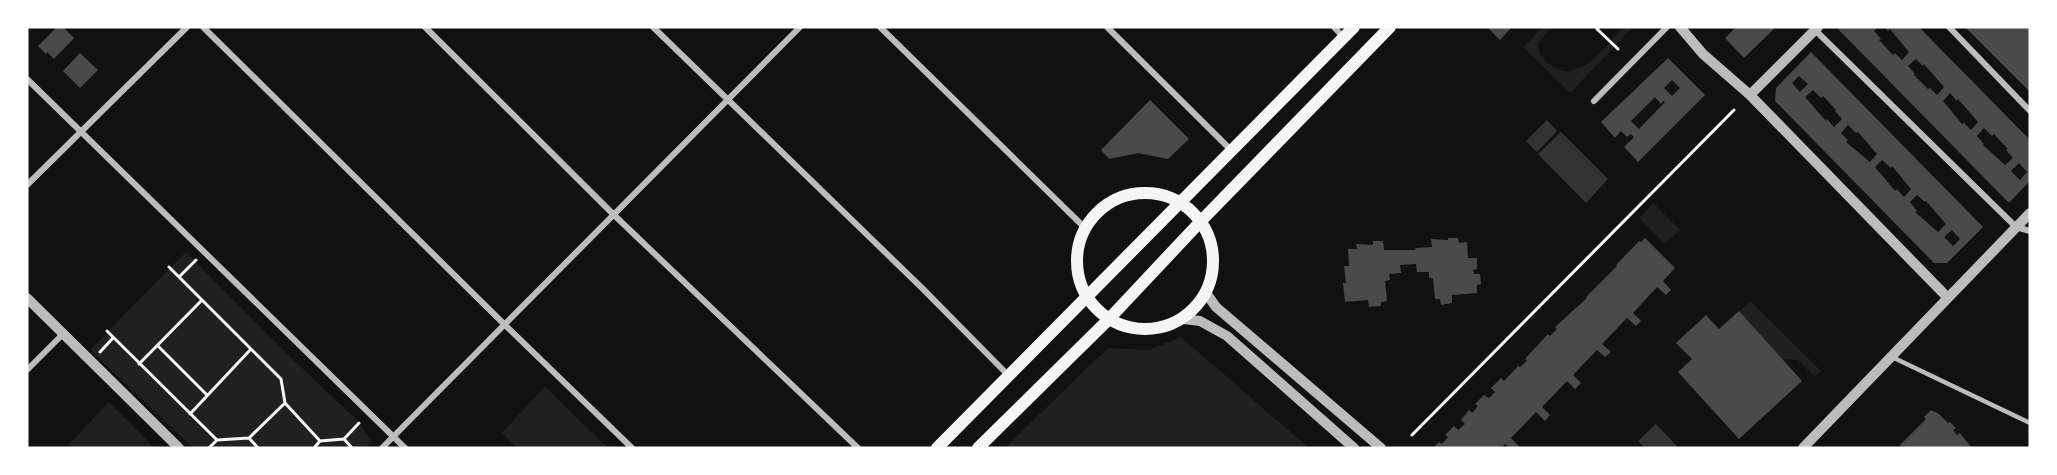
<svg xmlns="http://www.w3.org/2000/svg" width="2057" height="475" font-family="Helvetica,sans-serif">
<rect width="100%" height="100%" fill="#111"/>
<!-- green -->
<path fill="#202020" d="M1543 27H1552L1538 43C1538 53 1543 60 1552 66 1580 85 1606 44 1624 27H1633L1570 93 1523 47Z
M1653 203 1680 230 1665 244 1639 218Z
M186 252 280 347 359 422 372 442 366 448H193L90 350Z
M1750 301 1821 371 1815 377 1798 360 1782 359 1739 312Z
M1181 337 1309 448H1005L1108 348 1149 350Z
M545 386 608 448H517L502 433Z
M109 402 154 448H65Z"/>
<!-- water -->
<path fill="#333" d="M1547 120 1557 131 1537 152 1526 141Z
M1561 132 1608 179 1586 203 1538 154Z
M1656 424 1679 448H1645L1638 441Z"/>
<!-- building -->
<path fill="#4a4a4a" fill-rule="evenodd" d="M57 27H63L74 38 54 59 47 52 46 54 38 46Z
M1487 27H1512L1500 40Z
M1734 27H1776L1744 58 1725 38 1735 28Z
M1836 27H1878L1874 31 1881 39 1879 40 1893 55 1895 53 1902 60 1909 52 1890 29 1888 31 1884 27H1919L2030 140V181L2009 203ZM1916 59 1923 66 1924 64 1944 87 1937 95 1930 88 1928 89 1914 75 1915 74 1908 66ZM1950 93 1957 101 1958 99 1978 122 1971 130 1964 123 1962 124 1943 101ZM1984 128 1992 136 1994 134 2008 149 2006 150 2013 158 2005 165 1983 145 1984 144 1977 136ZM2019 163 2027 172 2020 180 2011 171Z
M1965 27H2030V92Z
M1811 52 1983 227 1947 263H1934L1775 101 1776 88ZM1799 76 1808 84 1800 92 1792 83ZM1813 90 1821 98 1823 96 1836 110 1835 111 1842 119 1834 127 1827 119 1826 121 1805 97ZM1848 125 1856 133 1858 132 1877 154 1870 162 1846 142 1848 140 1841 133ZM1882 160 1891 168 1892 166 1911 189 1904 197 1897 189 1895 191 1875 167ZM1917 195 1925 202 1926 201 1946 224 1938 232 1915 212 1917 211 1910 202ZM1952 230 1960 239 1953 246 1944 237Z
M80 53 98 70 80 88 63 71Z
M1668 58 1705 95 1638 162 1624 147 1634 137 1631 134 1627 137 1621 131 1615 138 1601 122ZM1672 80 1680 88 1672 96 1664 88ZM1655 97 1661 104 1663 101 1665 102 1639 129 1631 121Z
M1150 100 1189 139 1168 159 1138 153 1109 159 1101 150Z
M1448 238H1458L1459 243 1467 242 1468 258H1477V269L1473 270 1474 274H1480L1481 284 1477 285V293L1452 295V303L1441 305 1440 299H1435L1433 278H1429V272H1417L1416 264 1400 265 1401 273 1389 274 1390 280 1385 281 1387 301 1381 302V306L1369 307 1368 300 1345 302 1343 283H1346L1344 266H1349L1348 249H1357L1356 244 1373 245V241H1383L1384 250H1415L1416 248 1432 247 1431 239 1448 240Z
M1645 238 1675 268 1663 281 1671 290 1666 295 1657 287 1633 313 1641 321 1636 326 1627 318 1602 344 1611 352 1605 357 1597 350 1573 375 1581 383 1575 389 1567 381 1542 407 1550 415 1545 421 1536 412 1511 438 1521 448H1510L1505 444 1501 448H1433L1439 442 1442 444 1448 437 1445 435 1454 426 1458 430 1465 424 1461 420 1469 410 1472 413 1478 406 1475 404 1484 395 1489 398 1495 392 1491 388 1501 378 1504 381 1518 366 1520 367 1527 361 1525 359 1548 334 1550 336 1557 329 1555 327 1587 298 1586 297 1617 266 1616 265 1639 241 1641 242Z
M1739 311 1802 381 1739 439 1678 372 1692 359 1676 343 1706 315 1719 329Z
M1931 410 1939 414 1948 423 1950 422 1956 428 1953 430 1957 435 1960 433 1972 448H1903L1900 445 1926 419 1924 417Z"/>
<g fill="none" stroke-linecap="round" stroke-linejoin="round">
<!-- path -->
<path stroke="#f5f5f5" stroke-width="3" d="M1599 27 1597 29 1618 49
M169 267 281 379 285 403 320 441
M179 277 196 260
M107 331 217 440
M158 346 207 395
M100 352 113 338
M139 364 202 300
M190 414 251 349
M1412 435 1734 110
M249 438 258 448
M344 439 352 448
M209 448 217 440 249 438 285 403
M314 448 320 441 344 439 359 423"/>
<!-- service -->
<path stroke="#bcbcbc" stroke-width="4.5" d="M1892 357 2030 423"/>
<!-- minor -->
<path stroke="#bcbcbc" stroke-width="6" d="M203 27 505 325 632 448
M425 27 614 215 858 448
M653 27 922 288 1009 376
M880 27 1084 227
M1107 27 1232 151
M1334 27 1343 37
M1949 27 2030 111
M1815 30 2016 227 2030 231
M27 79 405 448
M1594 101 1667 27
M27 185 187 27
M27 370 63 334
M382 448 800 27"/>
<!-- tertiary -->
<path stroke="#bcbcbc" stroke-width="10" d="M1680 27 1703 54 1750 95 1948 298
M1750 95 1818 27
M1206 293 1216 307 1381 448
M27 298 179 448
M1183 319 1200 321 1227 336 1354 448
M1803 448 2030 213"/>
<!-- secondary -->
<path stroke="#f5f5f5" stroke-width="12" d="M1077 261a68 68 0 1 1 136 0a68 68 0 1 1-136 0Z
M937 448 1354 27
M978 448 1108 320 1201 221 1390 27"/>
</g>
<!-- border -->
<rect width="2057" height="475" fill="none" stroke="#ffffff" stroke-width="57"/>
</svg>
